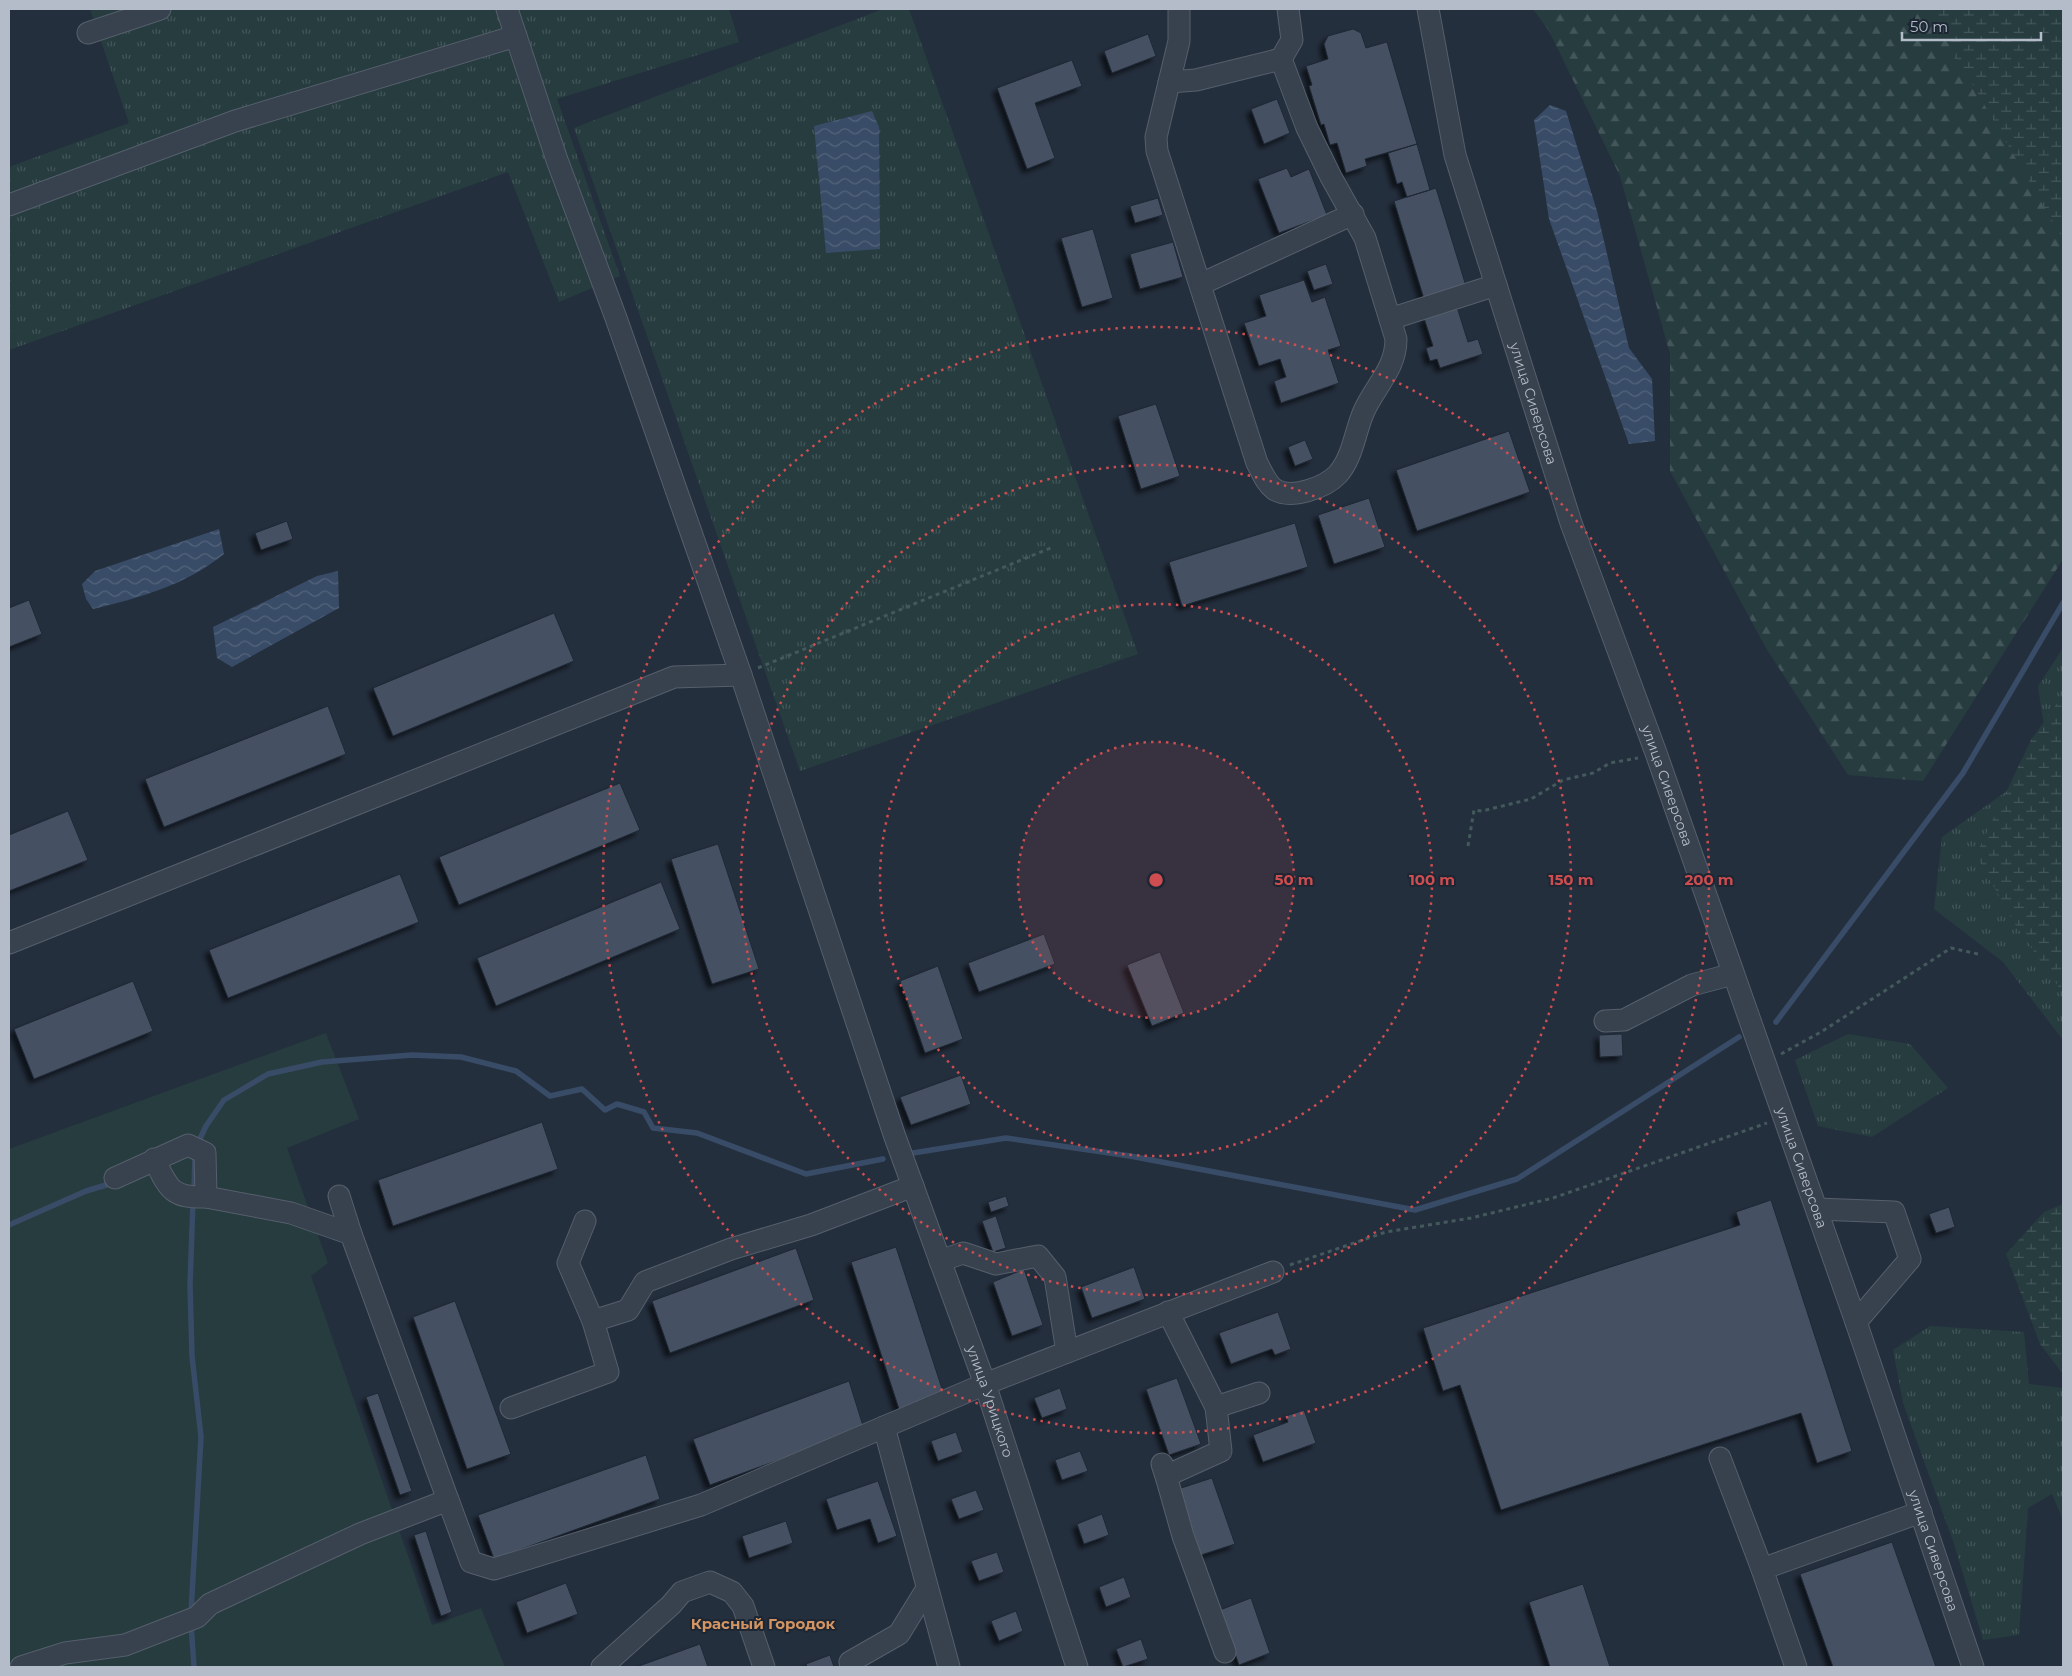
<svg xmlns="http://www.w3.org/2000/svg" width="2072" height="1676" font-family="Montserrat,sans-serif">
<defs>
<pattern id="grass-tufts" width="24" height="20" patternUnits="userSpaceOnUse" patternTransform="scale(1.25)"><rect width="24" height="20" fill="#263c3f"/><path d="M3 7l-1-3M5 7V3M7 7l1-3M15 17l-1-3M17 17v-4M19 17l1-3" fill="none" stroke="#435659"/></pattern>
<pattern id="forest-firs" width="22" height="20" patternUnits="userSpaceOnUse" patternTransform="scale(1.25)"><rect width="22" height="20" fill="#263c3f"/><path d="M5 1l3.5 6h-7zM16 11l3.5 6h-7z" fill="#435659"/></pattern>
<pattern id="wetland-marsh" width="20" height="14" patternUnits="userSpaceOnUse" patternTransform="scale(1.25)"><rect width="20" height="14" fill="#263c3f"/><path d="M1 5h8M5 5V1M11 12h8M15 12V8" fill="none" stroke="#435659"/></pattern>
<pattern id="water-waves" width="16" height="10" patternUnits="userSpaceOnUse" patternTransform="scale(1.25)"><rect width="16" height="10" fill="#394c67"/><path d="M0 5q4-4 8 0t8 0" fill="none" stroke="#53647b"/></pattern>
<filter id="shadow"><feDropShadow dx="-4.5" dy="4.5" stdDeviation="2.5" flood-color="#0009"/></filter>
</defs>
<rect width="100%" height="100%" fill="#242f3e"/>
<!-- grass -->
<path fill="url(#grass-tufts)" d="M90 9H729L739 42 557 99 620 276 559 302 508 172 9 350V167L129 123Z
M883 9H909L1138 654 800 771 574 128Z
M2063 648V1040L2003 962 1934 909 1942 837 2049 761 2038 686Z
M1848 1034 1910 1044 1948 1088 1872 1137 1818 1126 1795 1060Z
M1930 1326 2024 1332 2029 1384 2063 1388V1520L2052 1494 2028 1508 2019 1635 1983 1640 1954 1544 1903 1403 1893 1350Z"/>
<!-- forest -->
<path fill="url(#forest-firs)" d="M1533 9H1968L2063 151V559L1923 781 1848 775 1766 648 1670 471V354L1620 176 1549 31Z"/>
<!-- wetland -->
<path fill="url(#wetland-marsh)" d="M1928 9H2063V239Z
M2063 695V993L2014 923 1976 855 2031 740Z
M2063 1204V1374L2040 1344 2006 1254 2044 1212Z"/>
<!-- garden -->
<path fill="#263c3f" d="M326 1033 359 1119 287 1148 328 1263 311 1276 432 1625 481 1608 505 1667H9V1149Z"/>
<!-- water -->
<path fill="url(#water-waves)" d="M1550 105 1566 111 1597 211 1629 348 1652 379 1655 441 1629 444 1549 219 1534 120Z
M872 111 879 127 880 249 826 253 814 126Z
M219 529 224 554C186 585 139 598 93 609L86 599 82 584 95 571Z
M338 571 339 608 232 667 217 658 213 627 317 576Z"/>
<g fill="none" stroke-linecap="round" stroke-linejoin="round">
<!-- stream -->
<path stroke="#394c67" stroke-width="5.5" d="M1776 1022 1963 773 2063 603
M197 1145 206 1126 224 1100 268 1074 322 1062 412 1055 461 1057 516 1071 550 1096 582 1089 605 1110 617 1104 644 1112 653 1128 697 1133 806 1174 883 1159
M913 1153 1006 1138 1130 1156 1415 1210 1517 1179 1739 1037
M194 1192 195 1154
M9 1225 86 1191 113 1183
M191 1613 201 1437 192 1356 190 1285 193 1201
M191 1623 194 1667"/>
</g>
<!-- building -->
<path fill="#455162" stroke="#1f2835" filter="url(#shadow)" d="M1353 29 1361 33 1366 48 1387 42 1417 144 1365 159 1367 166 1346 173 1337 143 1330 145 1324 124 1321 125 1309 86 1312 85 1306 66 1328 59 1324 44 1328 36Z
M1148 34 1156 56 1112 73 1104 51Z
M1072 60 1082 86 1035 103 1055 158 1027 169 997 88Z
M1277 99 1290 133 1264 144 1251 109Z
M1417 144 1430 190 1407 197 1402 182 1397 184 1388 153Z
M1287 168 1291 177 1309 169 1327 215 1279 233 1258 179Z
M1436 188 1466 286 1424 299 1394 201Z
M1158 198 1163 215 1135 223 1130 206Z
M1093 229 1113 298 1082 307 1061 238Z
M1173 242 1183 277 1140 289 1130 254Z
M1326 264 1333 284 1314 290 1307 271Z
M1304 280 1312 302 1325 297 1341 346 1328 350 1339 383 1281 403 1274 381 1286 377 1280 359 1259 366 1244 323 1266 316 1259 295Z
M1457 307 1468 342 1478 339 1483 354 1440 368 1437 359 1430 361 1426 348 1433 346 1424 318Z
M1156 404 1180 476 1141 489 1118 416Z
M1509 431 1530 492 1417 531 1396 470Z
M1305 440 1313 459 1295 466 1288 447Z
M1369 498 1385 547 1334 564 1318 515Z
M287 521 293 539 261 550 255 533Z
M1295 523 1308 567 1182 606 1169 562Z
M29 600 42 634 9 647V608Z
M554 613 574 661 393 736 373 688Z
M328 706 346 754 164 827 145 779Z
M620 783 640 830 459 905 439 857Z
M68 811 88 860 9 891V835Z
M718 844 759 969 712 984 671 859Z
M400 874 419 922 228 998 209 950Z
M661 882 680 929 496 1006 477 958Z
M1044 934 1055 964 979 992 968 963Z
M1160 952 1184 1013 1152 1026 1127 965Z
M938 966 963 1039 925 1053 900 981Z
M133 981 153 1031 34 1079 14 1029Z
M1622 1034 1623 1056 1600 1057 1599 1035Z
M961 1075 971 1104 911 1125 900 1097Z
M542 1122 558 1169 393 1226 378 1180Z
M1006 1196 1009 1206 991 1212 988 1202Z
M1771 1200 1852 1451 1817 1463 1801 1413 1501 1510 1460 1385 1443 1391 1423 1328 1740 1225 1736 1212Z
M1949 1207 1955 1227 1936 1233 1929 1214Z
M996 1216 1006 1248 993 1252 982 1221Z
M896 1247 944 1395 899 1409 851 1262Z
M796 1248 814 1300 670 1353 652 1301Z
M1134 1267 1145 1299 1092 1318 1081 1287Z
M1024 1269 1043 1325 1012 1336 993 1282Z
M455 1301 511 1454 467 1469 413 1317Z
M1278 1312 1291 1349 1275 1355 1272 1349 1231 1364 1219 1333Z
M1177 1378 1201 1444 1169 1455 1146 1389Z
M849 1381 864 1429 710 1485 693 1439Z
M1060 1388 1067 1409 1042 1418 1034 1398Z
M378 1393 412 1491 400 1495 366 1397Z
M1304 1410 1316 1443 1263 1462 1253 1435 1288 1422 1286 1416Z
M956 1432 963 1452 938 1461 931 1441Z
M1080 1451 1088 1471 1062 1480 1055 1460Z
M646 1455 660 1499 494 1559 478 1515Z
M1212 1478 1235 1544 1201 1555 1178 1489Z
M878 1481 897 1536 878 1543 870 1519 837 1530 826 1499Z
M976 1490 984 1510 959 1519 951 1499Z
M1102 1514 1109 1535 1084 1544 1077 1524Z
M786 1521 793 1543 749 1558 742 1536Z
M426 1531 452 1612 441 1616 414 1535Z
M1892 1542 1936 1667H1833L1800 1574Z
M997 1552 1004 1572 979 1581 971 1561Z
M1124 1577 1131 1597 1106 1607 1099 1587Z
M566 1583 578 1614 527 1633 516 1602Z
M1583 1584 1610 1667H1550L1529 1602Z
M1251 1598 1270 1653 1239 1665 1220 1610Z
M1016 1611 1023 1631 999 1641 991 1621Z
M1141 1639 1148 1659 1123 1667 1116 1649Z
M700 1644 708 1667H639V1666Z
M830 1655 834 1667H807L806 1664Z"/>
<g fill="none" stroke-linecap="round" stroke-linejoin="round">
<defs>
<g id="minor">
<path id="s1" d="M507 9 557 160 616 318 741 675 895 1137 985 1384 1077 1667"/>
<path d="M1179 9V41L1156 137 1157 151 1257 463C1262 472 1266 483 1274 489 1290 500 1325 488 1338 474 1353 457 1355 431 1364 411 1375 386 1396 369 1396 339L1365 238 1331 177 1307 128 1281 59"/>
<path id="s2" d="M1428 9 1455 155 1571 523 1656 753 1856 1322 1973 1667"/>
<path d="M88 33 160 9"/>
<path d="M1169 82 1196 80 1281 59 1292 40 1288 9"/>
<path d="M9 205 235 121 516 36"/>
<path d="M1201 284 1353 214"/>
<path d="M1390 319 1496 285"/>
<path d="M9 943 674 677 741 675"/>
<path d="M1605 1021 1624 1020 1692 985 1733 974"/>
<path d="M154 1159C169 1189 171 1198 206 1197"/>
<path d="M115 1178 188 1145 205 1153 206 1197 291 1213 351 1234 448 1500"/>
<path d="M339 1196 351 1234"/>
<path d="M1817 1209 1894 1212 1910 1259 1856 1322"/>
<path d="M585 1221 568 1263 593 1321 628 1310 645 1282 731 1249 811 1225 913 1186"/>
<path d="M940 1261 963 1253 996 1264 1038 1256 1055 1277 1067 1352"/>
<path d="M1168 1312 1216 1407 1259 1393"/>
<path d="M511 1408 608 1372 593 1321"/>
<path d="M884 1427 949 1667"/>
<path d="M1720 1458 1762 1569"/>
<path d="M1162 1464 1166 1476 1221 1451 1216 1407"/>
<path d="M1166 1476 1183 1536 1225 1652"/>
<path d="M850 1662 899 1634 926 1590"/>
<path d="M21 1667 65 1653 125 1645 197 1617 210 1604 360 1534 448 1500 471 1562 494 1569 701 1505 985 1384 1273 1272"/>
<path d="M602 1667 671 1605 682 1592 710 1582 732 1592 743 1606 764 1667"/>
<path d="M1796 1667 1762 1569 1921 1512"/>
</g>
</defs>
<!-- minor casing -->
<use href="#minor" stroke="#565f6c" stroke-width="23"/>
<!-- path -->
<path stroke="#44595c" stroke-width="3" stroke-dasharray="4 4" stroke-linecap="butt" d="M758 668 1053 547
M1468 846 1474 810 1482 811 1531 799 1563 780 1593 773 1610 763 1638 758
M1781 1054 1821 1032 1951 948 1978 954
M1290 1265 1386 1232 1471 1218 1553 1198 1767 1123"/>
<!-- minor -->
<use href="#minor" stroke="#38414e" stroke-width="21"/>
</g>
<!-- distance rings -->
<circle cx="1156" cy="880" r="138" fill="#ce4d50" fill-opacity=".12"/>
<g fill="none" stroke="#ce4d50" stroke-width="2.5" stroke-dasharray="2.5 5">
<circle cx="1156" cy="880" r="138"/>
<circle cx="1156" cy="880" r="276"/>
<circle cx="1156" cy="880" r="415"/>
<circle cx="1156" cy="880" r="553"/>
</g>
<g text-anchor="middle" stroke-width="4" stroke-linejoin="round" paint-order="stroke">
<!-- street labels -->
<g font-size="14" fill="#b4bcc9" stroke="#1d2633">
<text dy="5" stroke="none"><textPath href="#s2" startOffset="409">улица Сиверсова</textPath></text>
<text dy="5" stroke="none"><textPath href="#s2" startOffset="814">улица Сиверсова</textPath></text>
<text dy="5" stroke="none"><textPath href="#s2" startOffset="1219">улица Сиверсова</textPath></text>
<text dy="5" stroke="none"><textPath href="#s1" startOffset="1474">улица Урицкого</textPath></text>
<text dy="5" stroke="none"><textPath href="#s2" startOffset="1624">улица Сиверсова</textPath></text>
</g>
<!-- neighbourhood labels -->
<g font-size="15" font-weight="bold" fill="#d59563" stroke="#1d2633">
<text x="763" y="1629">Красный Городок</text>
</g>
</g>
<circle cx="1156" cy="880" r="8" fill="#ce4d50" stroke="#1d2633" stroke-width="2.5"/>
<g font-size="15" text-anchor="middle" font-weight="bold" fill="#ce4d50" stroke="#1d2633" stroke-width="4" stroke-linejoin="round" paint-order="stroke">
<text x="1294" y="885">50 m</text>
<text x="1432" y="885">100 m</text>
<text x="1571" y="885">150 m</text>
<text x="1709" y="885">200 m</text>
</g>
<!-- border -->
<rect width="2072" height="1676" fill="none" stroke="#b4bcc9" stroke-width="20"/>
<!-- scale -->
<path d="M1902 32v8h139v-8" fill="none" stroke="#b4bcc9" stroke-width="2.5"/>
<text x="1910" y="32" font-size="15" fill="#b4bcc9" stroke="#1d2633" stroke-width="4" paint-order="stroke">50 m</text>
</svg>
